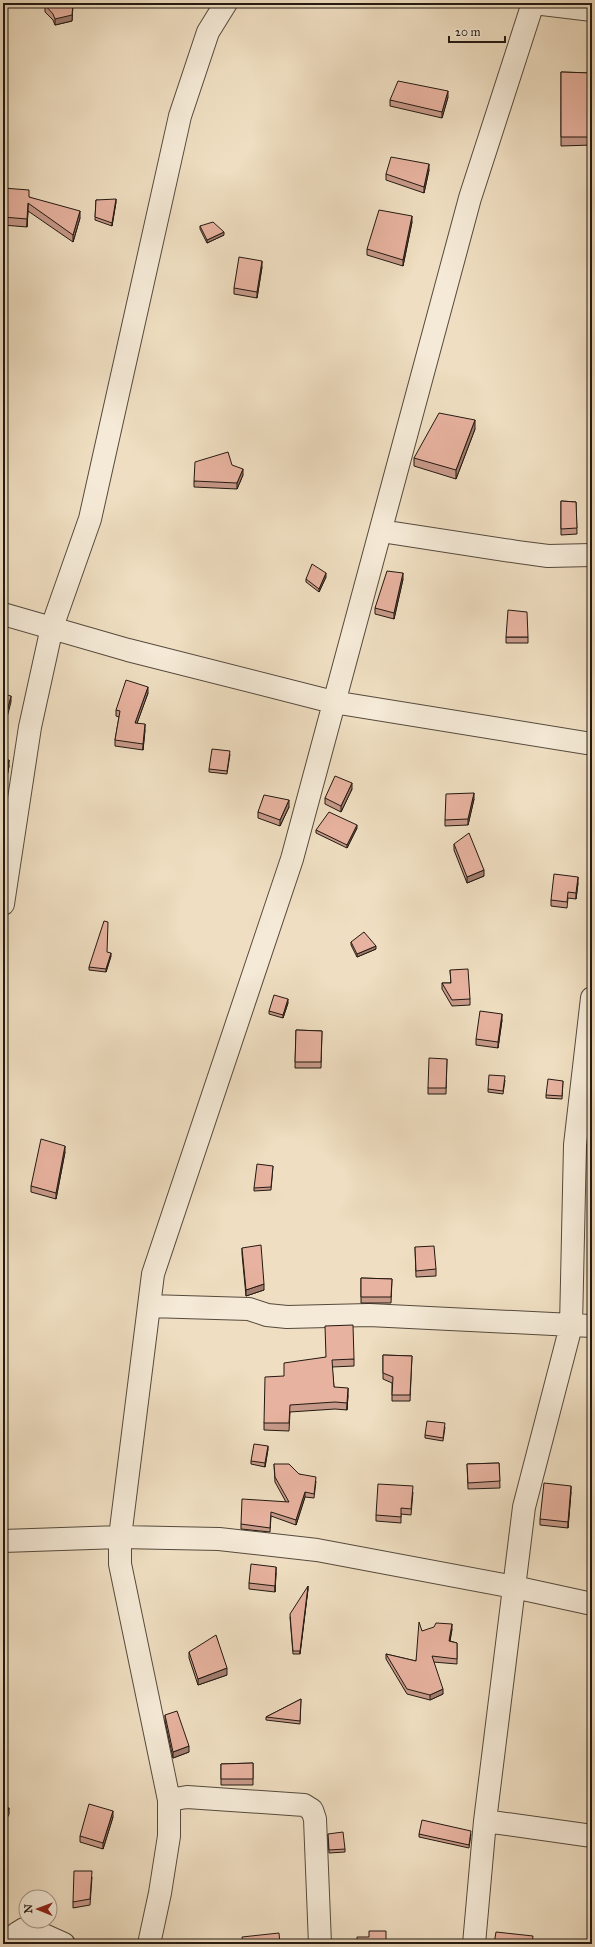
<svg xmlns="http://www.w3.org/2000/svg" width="595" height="1947" font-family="'IM FELL Great Primer',serif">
<rect width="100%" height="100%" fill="#efdec1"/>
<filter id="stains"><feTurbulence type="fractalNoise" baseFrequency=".005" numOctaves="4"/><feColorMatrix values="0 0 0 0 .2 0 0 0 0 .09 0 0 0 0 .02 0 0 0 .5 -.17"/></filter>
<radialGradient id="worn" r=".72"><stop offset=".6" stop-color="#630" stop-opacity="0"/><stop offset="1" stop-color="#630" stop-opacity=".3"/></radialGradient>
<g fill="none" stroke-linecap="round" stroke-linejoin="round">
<defs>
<path id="minor" d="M534 3 592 10
M381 531 518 552 548 556 592 555
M3 614 128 650 333 702 592 744
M3 904 30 727 52 627 90 519 180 116 208 32 226 3
M149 1306 249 1309 267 1315 287 1317 369 1315 592 1326
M3 1541 120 1537 219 1539 317 1550 514 1587 592 1604
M169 1800 187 1797 304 1805 312 1810 315 1819 320 1944
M485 1821 592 1836
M12 1944 16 1934 24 1929 35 1931 64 1944
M149 1944 160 1893 169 1836V1800L120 1564V1537L153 1274 292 859 470 198 533 3
M474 1944 485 1821 524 1507 571 1326 575 1145 592 998"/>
</defs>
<!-- minor casing -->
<use href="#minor" stroke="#564a3d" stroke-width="24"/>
<!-- minor -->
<use href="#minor" stroke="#f5ead7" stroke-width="22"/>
</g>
<!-- wall -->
<path fill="#c79989" stroke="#231911" d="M45 3H73L72 21 55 25 53 20 45 12Z
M561 72 592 73V145L561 146Z
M448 97 442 118 390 106V100Z
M429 170 424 193 386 180V174Z
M3 188 29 197 80 218 73 242 28 211 27 227 3 225Z
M96 200 116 202 112 226 95 220Z
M412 222 403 266 367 255V249Z
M200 226 224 235 207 243 200 229Z
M262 267 257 298 234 294V288Z
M475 429 456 479 414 466V458Z
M243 475 237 489 194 487V481Z
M561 501 576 502 577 534 561 535Z
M326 577 319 592 306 582V579Z
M403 579 394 619 375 614V608Z
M506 637H528V643H506Z
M148 693 137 723 145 730 143 750 115 746V740L119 717 116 716V710Z
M230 754 227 774 209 772V769Z
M3 759 9 766 6 782H3Z
M352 789 341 812 325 804V798Z
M474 799 468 825 445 826V820Z
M289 807 280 826 258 818V812Z
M357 828 347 848 316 833V830Z
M454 844 484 876 467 883 454 850Z
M578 883 576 899 568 898 567 908 551 906V900Z
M351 942 376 949 357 957 351 945Z
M111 956 106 972 89 970V967Z
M450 970 470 999V1005L452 1006 442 989V983H451Z
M288 1003 283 1018 269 1014V1011Z
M502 1020 498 1048 476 1045V1039Z
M296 1030 322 1031 321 1068H295Z
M447 1059 446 1094H428V1088Z
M505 1080 503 1094 488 1092V1089Z
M563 1081 562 1099 546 1098V1095Z
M65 1152 56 1199 31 1192V1186Z
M273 1166 271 1190 254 1191V1188Z
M415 1247 436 1269V1276L416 1277Z
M242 1248 264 1290 246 1296 242 1254Z
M361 1278 392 1279 391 1303H361Z
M383 1355 412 1356 410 1401H392V1383L383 1379Z
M326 1357 354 1359V1366L332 1367 334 1387 348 1395 347 1410 335 1409 290 1412 289 1431 264 1430V1423L284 1376Z
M445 1427 443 1441 425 1438V1435Z
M268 1449 265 1467 251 1464V1461Z
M499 1463 500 1488 468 1489 467 1464Z
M274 1464 316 1481 314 1498 305 1497 296 1525 271 1516 270 1532 241 1529V1524L286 1502 275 1482Z
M413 1492 411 1515 401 1514V1523L376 1521V1515Z
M571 1492 568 1528 540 1525V1519Z
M592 1544V1566H591Z
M276 1573 275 1592 249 1589V1583Z
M308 1589 300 1654H293L290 1617Z
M452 1629 450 1641 457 1643V1664L433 1662 443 1694 430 1700 407 1694 386 1659V1654L416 1661 422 1631Z
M189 1652 227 1675 198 1685 189 1658Z
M301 1699 300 1724 266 1720V1717Z
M165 1715 189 1752 173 1758 165 1721Z
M253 1763V1785H221V1764Z
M113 1817 103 1849 80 1842V1836Z
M328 1834 345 1849V1852L329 1853Z
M419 1834H471L469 1848 419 1837Z
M92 1877 90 1905 73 1908V1902Z"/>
<!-- shaded-wall -->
<path fill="#a27d6f" stroke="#231911" d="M73 3 72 21 55 25V19Z
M448 91V97L442 118V112Z
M429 164V170L424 193V187Z
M116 199V202L112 226V223Z
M28 203V211L27 227V219Z
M80 211V218L73 242V235Z
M412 216V222L403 266V260Z
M224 232V235L207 243V240Z
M262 261V267L257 298V292Z
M475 420V429L456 479V470Z
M243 469V475L237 489V483Z
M326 573V577L319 592V589Z
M403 573V579L394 619V613Z
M148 687V693L135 729V723Z
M11 696V702L3 733V727Z
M145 724V730L143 750V744Z
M9 760V766L6 782V776Z
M352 783V789L341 812V806Z
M474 793V799L468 825V819Z
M289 800V807L280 826V820Z
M357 825V828L347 848V845Z
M484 870V876L467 883V877Z
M578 877V883L576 899V893Z
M376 946V949L357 957V954Z
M111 953V956L106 972V969Z
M288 999V1003L283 1018V1015Z
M502 1014V1020L498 1048V1042Z
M65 1146V1152L56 1199V1193Z
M264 1284V1290L246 1296V1290Z
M348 1388V1395L347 1410V1403Z
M268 1446V1449L265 1467V1463Z
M571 1486V1492L568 1528V1522Z
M305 1492V1497L296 1525V1520Z
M276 1567V1573L275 1592V1586Z
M308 1586V1589L300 1654V1651Z
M452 1624V1629L449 1646V1641Z
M227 1668V1675L198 1685V1679Z
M443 1689V1694L430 1700V1695Z
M189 1746V1752L173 1758V1752Z
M9 1808V1814L3 1827V1821Z
M113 1811V1817L103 1849V1843Z"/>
<!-- building -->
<path fill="#e7b29f" stroke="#231911" d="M45 3H73L72 15 55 19 53 14 45 5Z
M561 72 592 73V137H561Z
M398 81 448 91 442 112 390 100Z
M391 157 429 164 424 187 386 174Z
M3 188 29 190V197L80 211 73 235 28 203 27 219 3 217Z
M116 199 112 223 95 217 96 200Z
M379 210 412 216 403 260 367 249Z
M213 222 224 232 207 240 200 226Z
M239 257 262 261 257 292 234 288Z
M439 413 475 420 456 470 414 458Z
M228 452 232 465 243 469 237 483 194 481 195 462Z
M561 501 576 502 577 528 561 529Z
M312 564 326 573 319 589 306 579Z
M387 571 403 573 394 613 375 608Z
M508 610 527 612 528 637H506Z
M126 680 148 687 135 723 145 724 143 744 115 740 120 711 116 710Z
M3 694 11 696 3 727Z
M212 749 230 751 227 771 209 769Z
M3 759 9 760 6 776H3Z
M335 776 352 783 341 806 325 798Z
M474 793 468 819 445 820 446 794Z
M264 795 289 800 280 820 258 812Z
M329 812 357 825 347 845 316 830Z
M469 833 484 870 467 877 454 844Z
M554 874 578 877 576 893 568 892 567 902 551 900Z
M104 921 108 922 107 952 111 953 106 969 89 967Z
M364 932 376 946 357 954 351 942Z
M468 969 470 999 452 1000 442 983H451L450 970Z
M274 995 288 999 283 1015 269 1011Z
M480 1011 502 1014 498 1042 476 1039Z
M296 1030 322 1031 321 1062H295Z
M429 1058 447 1059 446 1088H428Z
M489 1075 505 1076 503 1091 488 1089Z
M548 1079 563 1081 562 1096 546 1095Z
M41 1139 65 1146 56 1193 31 1186Z
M257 1164 273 1166 271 1187 254 1188Z
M261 1245 264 1284 246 1290 242 1248Z
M434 1246 436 1269 416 1271 415 1247Z
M361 1278 392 1279 391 1297H361Z
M353 1325 354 1359 332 1360 334 1387 348 1388 347 1403 335 1402 290 1405 289 1423H264L265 1377 284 1376V1363L326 1357 325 1326Z
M383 1355 412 1356 410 1395H392L393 1377 383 1373Z
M427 1421 445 1423 443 1438 425 1435Z
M254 1444 268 1446 265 1463 251 1461Z
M499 1463 500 1481 468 1483 467 1464Z
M274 1464H289L299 1474 316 1477 314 1494 305 1492 296 1520 271 1512 270 1528 241 1524 242 1499 289 1502 275 1477Z
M544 1483 571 1486 568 1522 540 1519Z
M378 1484 413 1486 411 1509 401 1508V1517L376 1515Z
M592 1544V1560H591Z
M251 1564 276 1567 275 1586 249 1583Z
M308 1586 300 1651H293L290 1614Z
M419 1622 422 1631 434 1627 436 1623 452 1624 449 1641 457 1643V1659L432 1656 443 1689 430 1695 407 1689 386 1654 416 1661Z
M216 1635 227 1668 198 1679 189 1652Z
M301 1699 300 1721 266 1717Z
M177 1711 189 1746 173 1752 165 1715Z
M253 1763V1779H221V1764Z
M89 1804 113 1811 103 1843 80 1836Z
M3 1805 9 1808 3 1821Z
M422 1820 471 1831 469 1845 419 1834Z
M343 1832 345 1849 329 1850 328 1834Z
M74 1871H92L90 1899 73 1902Z
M369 1931H386V1944H357V1937H369Z
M496 1932 533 1936 532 1944H494Z
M279 1933 280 1944H243L242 1937Z"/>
<!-- margin -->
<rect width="595" height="1947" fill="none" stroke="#efdec1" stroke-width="16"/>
<rect x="4" y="4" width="587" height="1939" fill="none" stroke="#231911" stroke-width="2"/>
<rect x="8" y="8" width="579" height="1931" fill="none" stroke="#231911"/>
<!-- north arrow -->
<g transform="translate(38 1909) rotate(271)"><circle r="19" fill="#f5ead7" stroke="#a19688"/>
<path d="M0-3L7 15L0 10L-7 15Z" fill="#8f2418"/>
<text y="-6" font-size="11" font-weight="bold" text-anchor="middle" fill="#231911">N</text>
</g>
<!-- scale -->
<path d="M449 36v6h56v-6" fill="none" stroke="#231911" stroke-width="2"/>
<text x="455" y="36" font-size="12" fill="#231911" stroke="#f5ead7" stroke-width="3" paint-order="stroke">20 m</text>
<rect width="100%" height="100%" filter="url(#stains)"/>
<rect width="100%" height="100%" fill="url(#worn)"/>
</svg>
